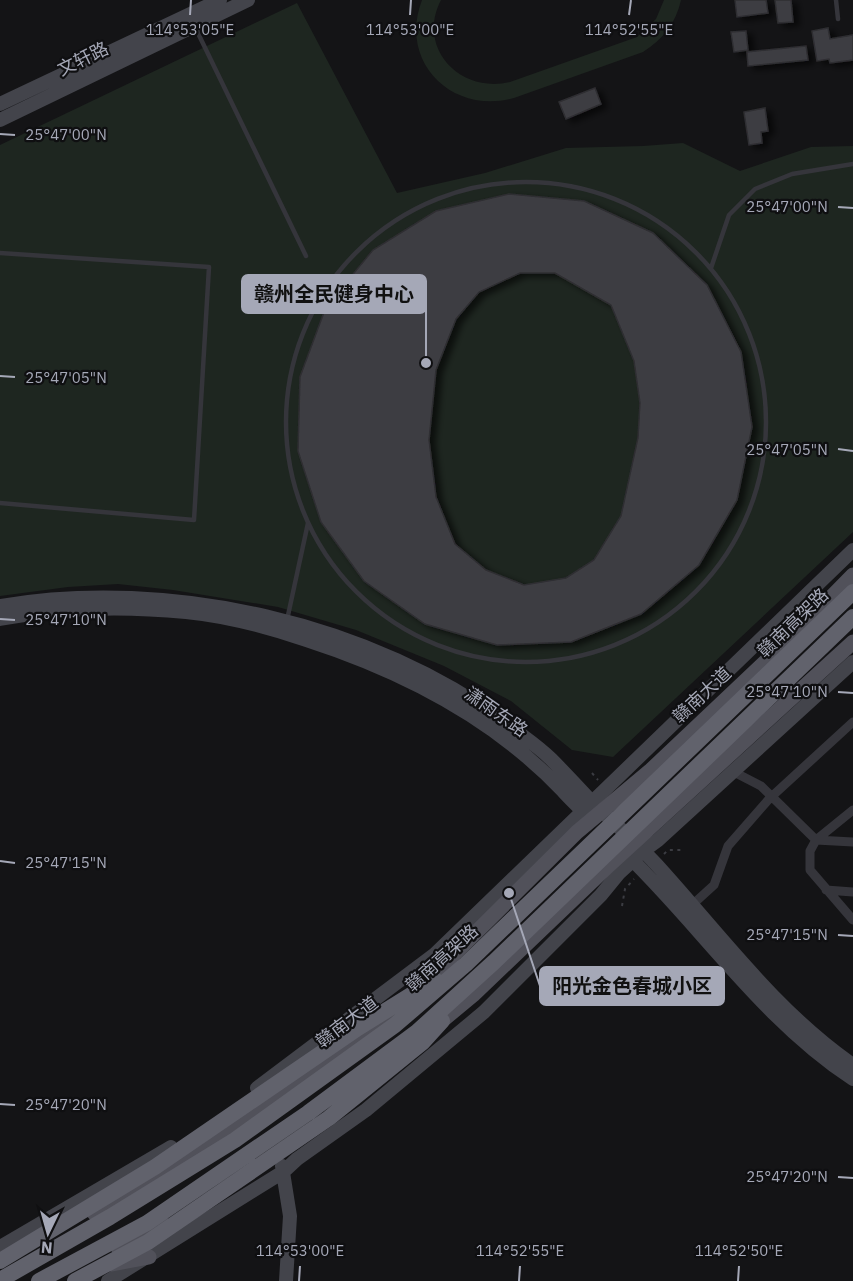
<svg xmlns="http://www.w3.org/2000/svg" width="853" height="1281" font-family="'IBM Plex Sans','Noto Sans SC',sans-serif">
<defs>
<filter id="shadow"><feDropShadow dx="6" dy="3.5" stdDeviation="3" flood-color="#0009"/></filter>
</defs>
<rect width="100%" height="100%" fill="#141416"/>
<!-- green -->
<path fill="#1e2620" d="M422 0H441C416 48 460 94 510 82L637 37 656 19 664 0H681C676 23 663 39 643 52L514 98C452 115 398 62 422 0Z
M297 3 397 193 485 173 566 148 643 146 683 143 740 171 811 147 853 146V532L613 757 572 750 511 701 444 666 356 630 278 607 173 590 118 584 68 587 0 596V145Z"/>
<!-- building -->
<path fill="#3e3e43" stroke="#2f2e32" stroke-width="1.5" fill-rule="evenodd" filter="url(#shadow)" d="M735 0H766L768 13 737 17Z
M775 0H791L793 22 778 23Z
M828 28 830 39 853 35V60L830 63 829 59 817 61 812 31Z
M746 31 748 50 734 52 731 32Z
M806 46 808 60 748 66 747 52Z
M595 88 601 104 566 119 559 102Z
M765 108 768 131 761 132 762 143 749 145 744 112Z
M509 194 584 201 653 233 707 285 741 352 752 427 737 500 699 565 641 614 571 642 497 645 425 624 364 581 321 522 298 451 300 377 326 307 373 250 436 211ZM520 273H555L611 305 634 361 640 403 638 438 621 516 594 560 566 578 524 585 486 570 455 544 436 497 429 440 436 370 456 319 479 292Z"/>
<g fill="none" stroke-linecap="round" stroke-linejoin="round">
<!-- path -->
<path stroke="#3b3c42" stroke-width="2" stroke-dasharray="3 4.5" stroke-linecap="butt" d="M592 773 598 780
M664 854 668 850H682
M622 906 625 889 634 879"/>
<!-- lane -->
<path stroke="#35353b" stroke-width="4.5" d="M836 0 838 19
M195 27 306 256
M286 422a240 240 0 1 1 480 0a240 240 0 1 1-480 0Z
M0 253 209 267 194 520 0 503
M711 268 729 215 755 189 792 174 853 164
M287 620 308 523"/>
<!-- street -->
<path stroke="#35353b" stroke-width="9" d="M732 771 761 786 816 840 853 842
M853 810 816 840 810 851V870L853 920
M826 890 853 892
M692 905 714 885 728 846 769 799 853 722"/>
<!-- secondary -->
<path stroke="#43444b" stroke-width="14" d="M0 104 220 0
M0 120 248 0
M0 606C169 577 373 623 511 727 524 737 539 747 551 759 564 772 577 786 590 800 612 821 635 841 656 864 719 933 775 1011 853 1065
M0 619C61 607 124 606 186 612 227 616 268 627 306 640 402 671 493 717 563 791 571 800 580 808 588 817
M617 845C698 921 759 1017 853 1079
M257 1088 435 954 853 550
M282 1166 290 1216 286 1281
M0 1247 171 1147
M108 1281 283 1172 297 1159 366 1110 484 1012 601 895 619 873 643 851 658 840 853 662"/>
<!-- primary -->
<path stroke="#51515a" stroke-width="15" d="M423 985 577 832 651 770 802 627 853 575
M432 1029 473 995 608 866 853 642
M94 1213 177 1165 266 1106 390 1015
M119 1250 162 1223
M112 1264 149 1257"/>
<!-- highway-bridge -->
<path stroke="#61626c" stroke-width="16" d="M0 1261 155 1167 358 1028 435 980
M0 1280 110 1217 235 1140 395 1025 466 964 853 592
M39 1281 147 1223 308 1113 417 1032 494 962 853 617
M75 1281 148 1242 329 1118 423 1042 442 1021"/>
</g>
<!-- ticks -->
<path fill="none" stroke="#a5a8b7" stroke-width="2" d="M190 15 191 0M410 15 411 0M629 15 631 0M0 134 15 135M838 207 853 208M0 376 15 377M838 449 853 451M0 619 15 620M838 692 853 693M0 861 15 863M838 935 853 936M0 1104 15 1105M838 1177 853 1178M299 1281 300 1266M519 1281 520 1266M738 1281 739 1266"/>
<g text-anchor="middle" stroke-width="4.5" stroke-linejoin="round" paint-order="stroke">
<!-- street labels -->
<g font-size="18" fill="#a5a8b7" stroke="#0f0f11">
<text transform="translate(83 59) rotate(-26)" y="6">文轩路</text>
<text transform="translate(793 623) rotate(-44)" y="6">赣南高架路</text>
<text transform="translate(702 695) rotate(-43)" y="6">赣南大道</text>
<text transform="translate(496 712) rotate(35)" y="6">潇雨东路</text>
<text transform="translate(442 958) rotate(-42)" y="6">赣南高架路</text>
<text transform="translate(347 1022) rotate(-37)" y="6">赣南大道</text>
</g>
</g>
<g font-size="15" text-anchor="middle" fill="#a5a8b7" stroke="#0f0f11" stroke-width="4.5" stroke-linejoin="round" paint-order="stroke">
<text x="190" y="35">114°53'05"E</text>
<text x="410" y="35">114°53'00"E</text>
<text x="629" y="35">114°52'55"E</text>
<text x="66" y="140">25°47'00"N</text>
<text x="787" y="212">25°47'00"N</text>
<text x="66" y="383">25°47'05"N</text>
<text x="787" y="455">25°47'05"N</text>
<text x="66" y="625">25°47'10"N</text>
<text x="787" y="697">25°47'10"N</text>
<text x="66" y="868">25°47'15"N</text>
<text x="787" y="940">25°47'15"N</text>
<text x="66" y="1110">25°47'20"N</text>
<text x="787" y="1182">25°47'20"N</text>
<text x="300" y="1256">114°53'00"E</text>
<text x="520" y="1256">114°52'55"E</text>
<text x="739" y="1256">114°52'50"E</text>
</g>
<!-- callouts -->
<path fill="none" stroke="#a5a8b7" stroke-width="2" d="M426 363L426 294M509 893L540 986"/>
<g fill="#a5a8b7" stroke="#0f0f11" stroke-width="2">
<circle cx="426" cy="363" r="6"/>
<circle cx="509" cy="893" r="6"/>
</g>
<g fill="#a5a8b7" stroke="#a5a8b7" stroke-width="2">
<rect x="242" y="275" width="184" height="38" rx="6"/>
<rect x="540" y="967" width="184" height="38" rx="6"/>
</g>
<g font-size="20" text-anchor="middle" font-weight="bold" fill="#111">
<text x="334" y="301">赣州全民健身中心</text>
<text x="632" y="993">阳光金色春城小区</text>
</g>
<!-- north arrow -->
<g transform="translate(48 1233) rotate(185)" stroke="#0f0f11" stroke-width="4.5" paint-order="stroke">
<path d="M0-4.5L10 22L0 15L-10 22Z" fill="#a5a8b7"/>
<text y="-9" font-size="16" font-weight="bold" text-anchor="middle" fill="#a5a8b7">N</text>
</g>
</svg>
